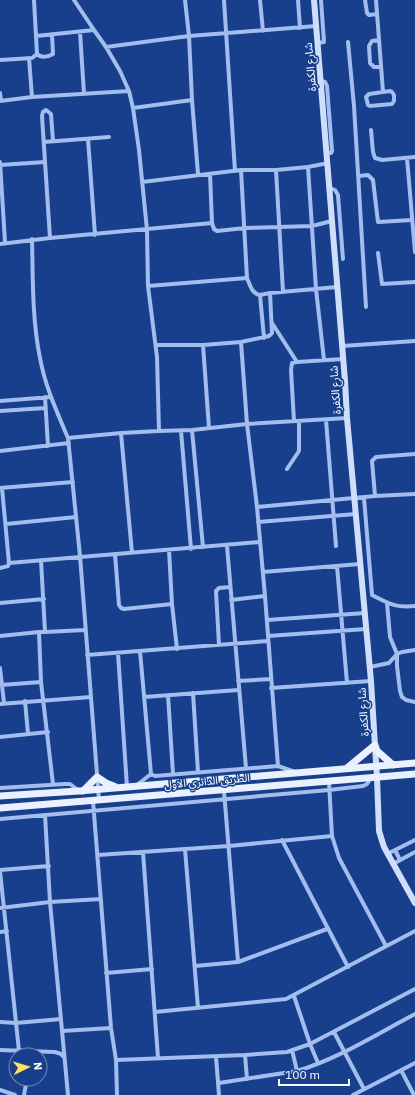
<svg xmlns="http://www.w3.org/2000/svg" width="415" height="1095" font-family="'IBM Plex Sans','Noto Sans Arabic',sans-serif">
<rect width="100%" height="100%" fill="#183f8c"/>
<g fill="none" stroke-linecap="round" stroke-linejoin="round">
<!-- street -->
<path stroke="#a2bdee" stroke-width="4" d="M34 0 37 54
M74 0 94 30 106 47 120 71 129 91 133 108 139 150 147 230 148 286 157 357 159 431 192 430 247 424 347 418
M185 0 189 36 192 100 198 174
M224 0 235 171
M260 0 263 31
M298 0 300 28
M365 0 367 13 369 15 377 14
M376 0 383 92
M80 32 84 94
M36 36 94 30
M379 40 372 41 369 46 370 63 374 67H381
M348 42 354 106 366 307
M318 43 324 42 321 0
M106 47 189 36 316 26
M37 54C41 58 48 57 53 54L52 34
M29 58 32 97
M0 60 32 58 37 54
M321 81 325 82 327 86 332 151 331 153H327
M390 91 392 92 394 95V101L392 104 370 106 368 105 366 97 369 94Z
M0 93 1 101
M0 101 32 97 129 91
M133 108 192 100
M371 130 373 152 375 158 382 160 415 157
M88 139 95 235
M44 142 109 137
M407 158 415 252
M0 162 5 242
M0 165 45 162
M308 167 316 289 324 360
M241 170 247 278C250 285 252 294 260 295L264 338
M276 170 283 292
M210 174 212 223 214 229 217 231 245 228 312 226 332 221
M359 176 368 175 373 180 378 222 412 220
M142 182 241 170H276L308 167 328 163
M330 188 335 190 338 195 343 259
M50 238 42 116 43 112 46 110 51 114 53 141
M32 239C33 279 32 319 40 358 45 386 57 412 68 438
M0 244 50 238 212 223
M378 253 382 284 415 282
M148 286 247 278
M260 295 270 293 337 287
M272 323 297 362
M241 342 247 424 257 507 265 596 278 766
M156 345H203L241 342 269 336 272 333 270 293
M203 345 209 428
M342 346 415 341
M45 397 48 446
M0 401 51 397
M0 411 45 408
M326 420 336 546
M294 421 291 370 292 363 297 362 343 359
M192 430 203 547
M181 431 191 549
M121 433 132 553
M0 451 69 443
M287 469 299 451V421
M0 488 73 482
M375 496 372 461 376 457 415 454
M364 498 372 595C390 604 395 608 415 606
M257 507 375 496 415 494
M258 522 356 514
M6 524 76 517
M227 546 246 768
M169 550 172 604 177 649
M115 554 119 605 121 608 124 609 172 604
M41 560 45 632 85 630
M9 563 260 542
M337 566 347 683
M0 568 8 566 9 563 2 488
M263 572 360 564
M231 600 265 596
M0 603 44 599
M387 603 390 637 397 654V666L400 691 402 697 406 700 415 702
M267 620 365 613
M45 632H39L41 682 53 784
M0 636 39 632
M268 636 366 629
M219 645 216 591 219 588 230 587
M140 651 151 774 155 776 278 766 295 772
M118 653 127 787
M87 655 268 641
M370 667 389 663 397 654 402 652 415 650
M0 668 4 703
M238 681 271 679
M1 685 41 682
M271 688 371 681
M193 693 198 772
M168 695 173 774
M144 697 238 690
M25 701 28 734
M0 704 91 697
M0 737 48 732
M223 779 238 962
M329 782 332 836 339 858 386 946
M137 785 151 774
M0 788 65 784H70L79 791
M99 800 80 556 68 438 121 433 159 431
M93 801 111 1028 116 1060 117 1095
M45 815 50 902 68 1095
M0 819 329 790 363 786 367 784 370 779
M282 840 348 967
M185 849 198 1008
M395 850 400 860
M143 852 158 1058
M387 854 415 840
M98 855 229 846 332 836
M393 864 415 852
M0 870 49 866
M0 871 19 1051
M0 908 50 902 101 899
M0 932 7 931
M195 966 238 962 327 929
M106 973 152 969
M294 996 310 1044 318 1063
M155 1012 286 999 415 931
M0 1022 16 1023 61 1019
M62 1031 111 1028
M334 1032 364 1089
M0 1050 55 1052 61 1054 64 1057
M292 1050 297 1071
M245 1055 247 1079
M216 1057 219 1095
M116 1060 245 1055 287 1052 310 1044 415 989
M401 1070 414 1095
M219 1083 297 1071C338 1059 377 1034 415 1014
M0 1090 15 1095
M24 1095 27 1079
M353 1095 415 1063"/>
<!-- secondary -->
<path stroke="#cfdefa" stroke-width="6" d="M314 0 345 381 347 418 371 681 377 778 379 831 384 847 415 903"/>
<!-- primary -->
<path stroke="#e9f0ff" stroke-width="7" d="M347 768 375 745 377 751 393 765
M83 791 97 777 106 783 116 787
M0 796 79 791 415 763
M0 808 415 774"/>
</g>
<g text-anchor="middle" stroke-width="3" stroke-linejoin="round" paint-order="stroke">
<!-- street labels -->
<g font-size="11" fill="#fff" stroke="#183f8c">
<text transform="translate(310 67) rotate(-95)" y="4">شارع الكفرة</text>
<text transform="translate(335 390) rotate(-94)" y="4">شارع الكفرة</text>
<text transform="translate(363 712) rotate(-94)" y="4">شارع الكفرة</text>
<text transform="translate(207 781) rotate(-5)" y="4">الطريق الدائري الاول</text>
</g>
</g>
<!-- north arrow -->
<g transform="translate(28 1067) rotate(85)"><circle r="19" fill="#183f8c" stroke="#748cba"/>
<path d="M0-3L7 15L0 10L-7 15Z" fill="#ffe05f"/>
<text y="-6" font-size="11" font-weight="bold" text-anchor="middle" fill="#ffffff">N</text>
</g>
<!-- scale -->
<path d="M279 1079v6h70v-6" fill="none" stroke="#ffffff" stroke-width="2"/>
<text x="285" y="1079" font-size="12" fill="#ffffff" stroke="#183f8c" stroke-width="3" paint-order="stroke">100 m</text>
</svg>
